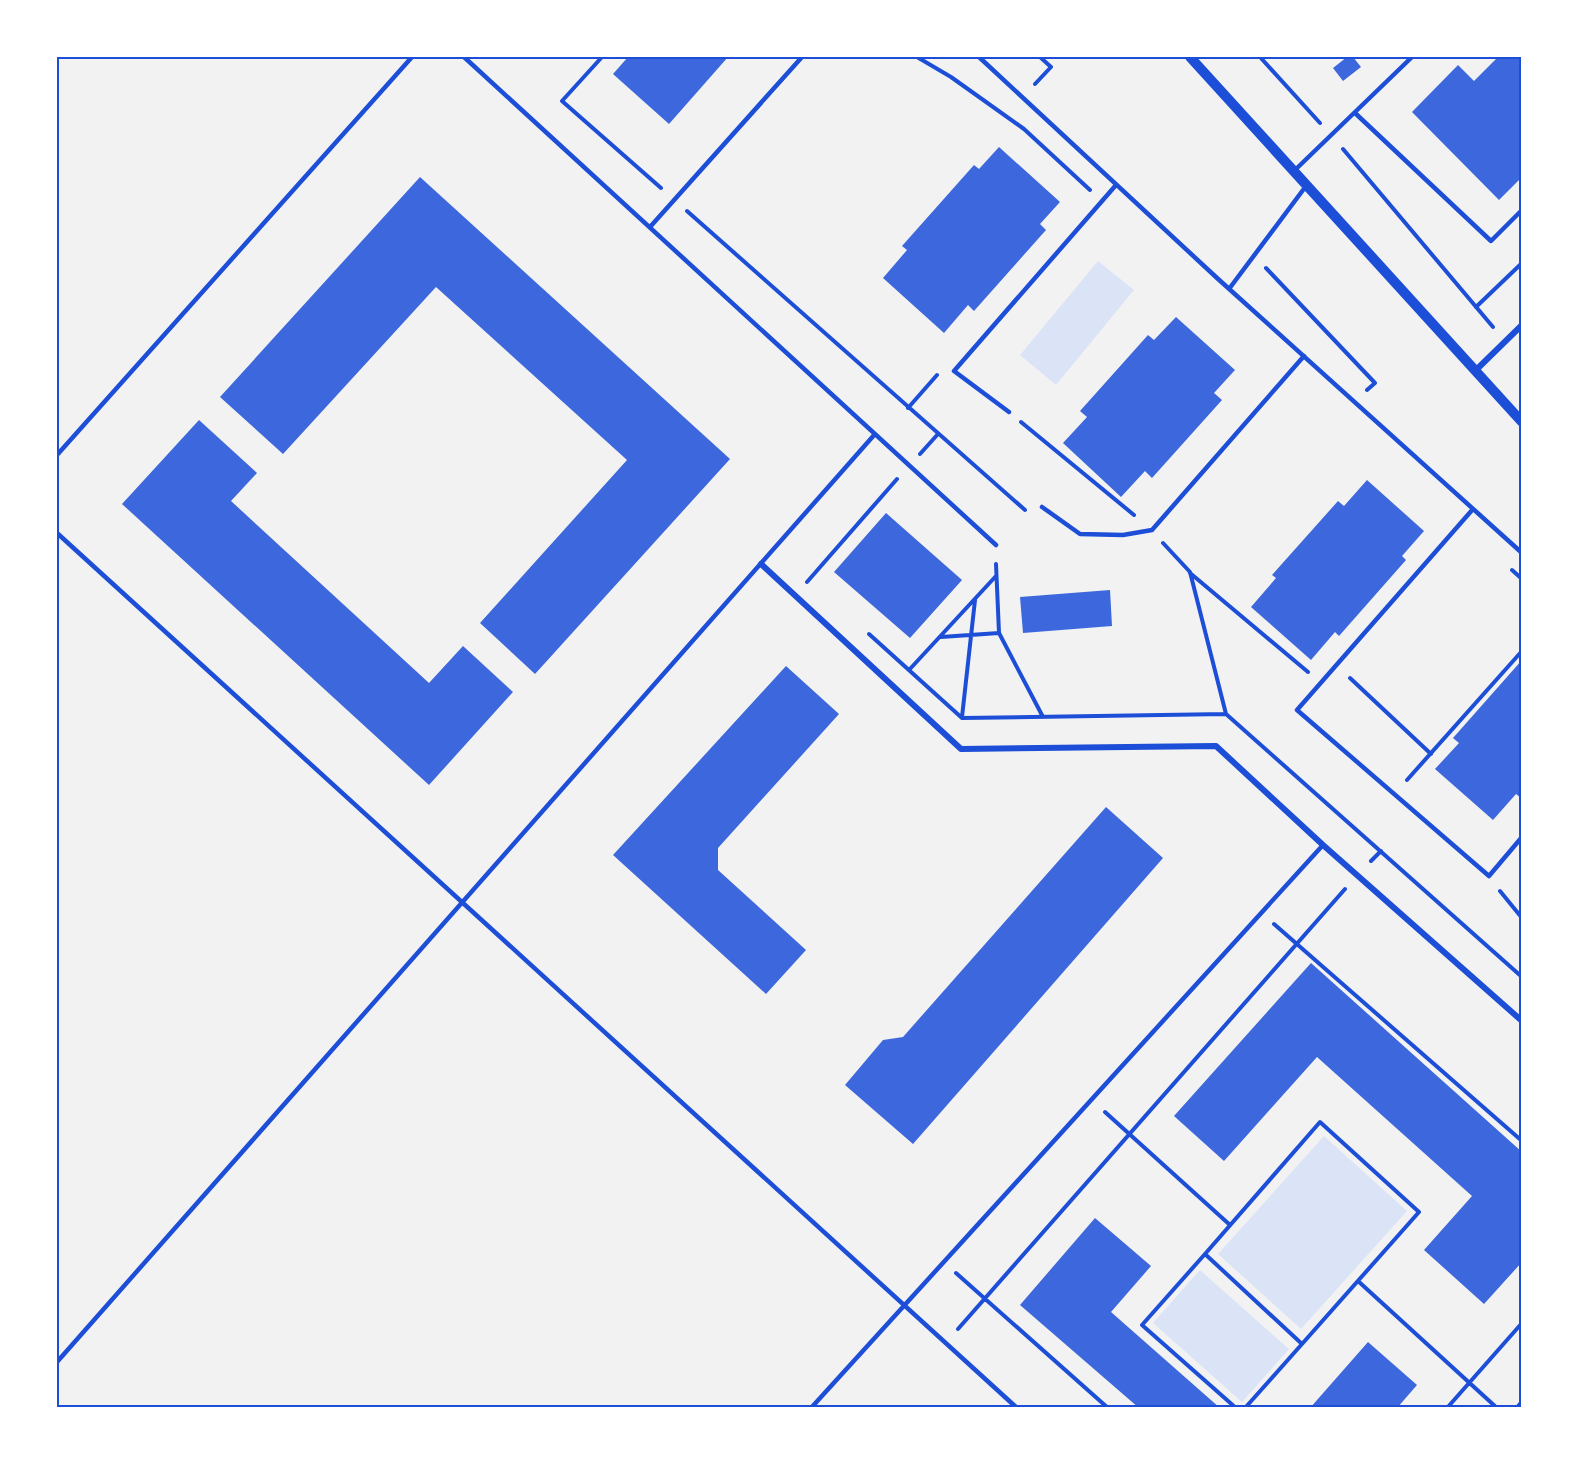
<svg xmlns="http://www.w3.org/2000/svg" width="1579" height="1465" font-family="'PT Sans Narrow',sans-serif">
<rect width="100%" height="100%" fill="#f2f2f2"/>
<!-- green -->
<path fill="#dbe4f7" d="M1098 261 1134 290 1056 385 1020 355Z
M1324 1136 1407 1211 1301 1329 1218 1254Z
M1200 1270 1289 1349 1242 1402 1153 1323Z"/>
<!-- building -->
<path fill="#3d67dc" d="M628 57H728L669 124 613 74Z
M1347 57H1353L1361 67 1343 81 1333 68Z
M1498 57H1522V177L1499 200 1412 112 1458 65 1474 81Z
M999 147 1060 202 1040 224 1046 230 974 311 968 305 944 333 883 278 907 250 902 246 974 165 979 169Z
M420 177 730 459 535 674 480 623 627 460 436 287 283 454 220 397Z
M1176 317 1235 370 1214 393 1222 400 1152 478 1145 471 1121 497 1063 443 1087 417 1080 411 1148 335 1154 340Z
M199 420 257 473 231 501 429 683 463 646 513 692 429 785 122 504Z
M1367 480 1424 531 1402 556 1406 560 1339 636 1335 632 1311 660 1251 607 1276 578 1272 575 1338 501 1344 506Z
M886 513 962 580 910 638 834 572Z
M1110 590 1112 626 1023 633 1020 597Z
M1522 660V796L1521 798 1516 794 1493 820 1435 769 1459 743 1453 738Z
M786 666 839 714 718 848V870L806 950 766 994 613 855Z
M1106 807 1163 858 913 1144 845 1085 883 1040 903 1037Z
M1311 963 1522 1152V1262L1484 1304 1424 1250 1472 1196 1317 1057 1224 1161 1174 1116Z
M1095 1218 1151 1266 1111 1312 1220 1408H1139L1020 1305Z
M1368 1342 1417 1385 1397 1408H1310Z"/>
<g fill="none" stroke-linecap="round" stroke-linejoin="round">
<!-- path -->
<path stroke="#1d4ed8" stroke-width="4" d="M602 57 562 101 661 188
M917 57 951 77 1024 129 1090 190
M1260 57 1320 123
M1035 84 1051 67 1040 57
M1343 149 1493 327
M687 211 1025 510
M1266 268 1375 383 1367 390
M1476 307 1522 263
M908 408 937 375
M1021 422 1134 515
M920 454 938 434
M1163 543 1190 572 1226 714
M996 564 999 633 1043 717
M1512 570 1522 579
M1190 573 1308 672
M807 582 897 479
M869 634 962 718 1226 714 1522 977
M941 637 999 633
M909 670 996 576
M1350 678 1431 754
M962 717 975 600
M1407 780 1522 651
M1371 861 1381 851
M1500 891 1522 918
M1274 924 1522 1141
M1105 1112 1230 1225
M1320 1122 1419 1212 1302 1344 1205 1254Z
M1205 1254 1142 1325 1236 1408
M956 1273 1108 1408
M1358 1281 1497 1408
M958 1329 1345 889
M1245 1408 1302 1344
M1447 1408 1522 1323"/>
<!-- service -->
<path stroke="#1d4ed8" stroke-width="4.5" d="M464 57 996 545
M979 57 1217 278 1522 553
M1355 113 1491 241 1522 210
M1295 170 1412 57
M650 227 802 57
M1229 289 1306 186
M1009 412 954 371 1116 185
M57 455 412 57
M1042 507 1080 534 1123 535 1152 530 1304 356
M1473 509 1297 710 1489 876 1522 837
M57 533 1017 1408
M57 1362 875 434
M811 1408 1323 845
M1517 1408 1522 1402"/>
<!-- minor -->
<path stroke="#1d4ed8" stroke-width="6" d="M1475 371 1522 325
M761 564 961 749 1216 746 1323 845 1522 1021"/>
<!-- tertiary -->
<path stroke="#1d4ed8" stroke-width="10" d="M1190 57 1522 422"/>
</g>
<!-- border -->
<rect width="1579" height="1465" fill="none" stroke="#ffffff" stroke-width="117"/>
<rect x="58" y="58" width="1462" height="1348" fill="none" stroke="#1d4ed8" stroke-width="2"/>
</svg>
